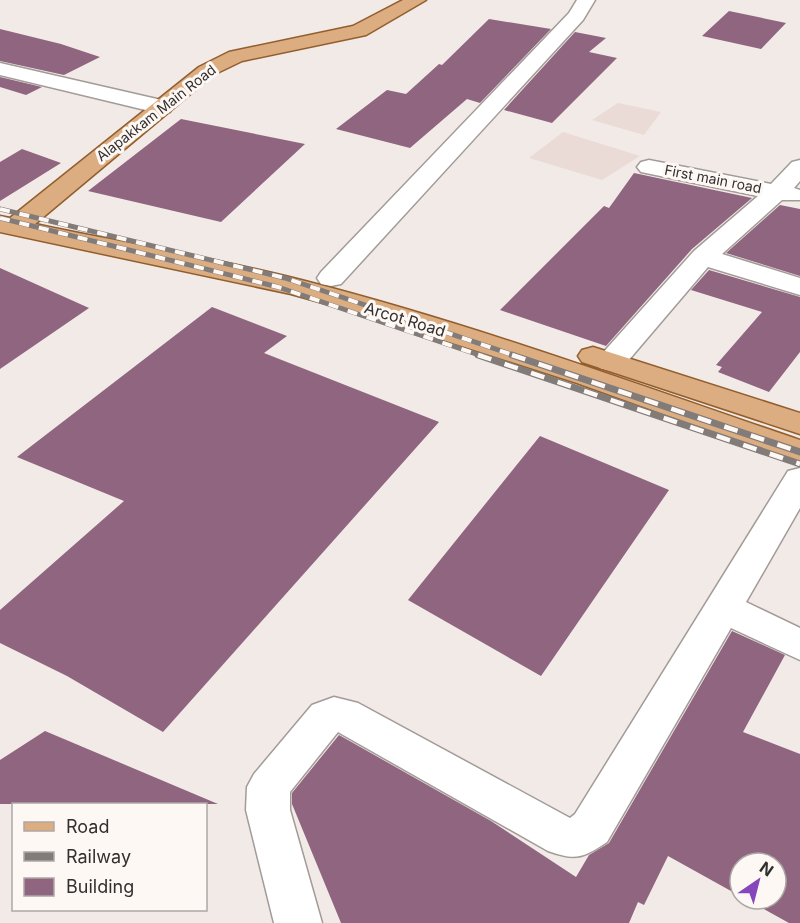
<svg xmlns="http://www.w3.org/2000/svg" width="800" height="923" font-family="Inter,sans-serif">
<rect width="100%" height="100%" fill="#f2eae7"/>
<!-- built -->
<path fill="#ebdbd7" d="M618 103 661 112 644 135 592 120Z
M563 132 640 156 602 180 529 158Z"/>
<!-- building -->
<path fill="#8f657f" d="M729 11 786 23 761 49 702 36Z
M489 19 551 29 480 103 467 99 410 148 336 129 387 90 406 94 439 64 442 65Z
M0 29 61 44 100 57 64 75 0 61Z
M575 32 606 38 589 52 617 58 552 123 504 110Z
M0 77 42 87 26 95 0 87Z
M181 119 305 144 221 222 88 191Z
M22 149 61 163 0 201V162Z
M634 173 752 198 692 249 606 346 500 310 604 206 609 208Z
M780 205 800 209V276L726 253Z
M0 268 89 308 0 369Z
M709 270 800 297V352L769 392 718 372 722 367 716 365 762 312 691 290Z
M212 307 287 336 264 353 439 422 163 732 67 676 0 643V610L124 501 17 457Z
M540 436 669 490 541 676 408 600Z
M732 631 785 655 743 732 800 754V923H789L746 899H776V863H740V896L668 856 644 905 638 902 629 923H341L292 804V793L339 735 491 821 576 877 589 855 609 843Z
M45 731 218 804H0V760Z"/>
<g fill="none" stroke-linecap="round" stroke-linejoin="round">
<defs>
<path id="minor" d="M577 0H595L583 20 341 284 331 286 321 284 317 278 321 272 569 13Z
M0 63 170 102 173 107 170 112 162 114 0 75Z
M649 160 771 184 792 162 800 160V181L794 188 800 190V200H782L722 254 800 278V295L708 267 622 368 611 371 600 368 596 362 600 356 694 251 758 196 641 172 637 167 641 162Z
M800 468V508L746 602 800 628V660L731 628 607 842C583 858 576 861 548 851L338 732 290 792V810L322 923H274L246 810 247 787 254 774 312 705 334 697 358 703 570 818 575 814 788 471Z"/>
<path id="major" d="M403 0H426L366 35 242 61 213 75 35 224C124 243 216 258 305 281 473 324 636 384 800 440V463L577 383 362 314 291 294 0 232V216L10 218 199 67 229 52 353 26Z
M593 347 800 413V434L582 362 578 356 582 350Z"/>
</defs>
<!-- minor casing -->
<use href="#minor" stroke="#a29b98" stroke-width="3"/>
<!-- major casing -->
<use href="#major" stroke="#925e2d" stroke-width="3"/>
<!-- minor -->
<use href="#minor" fill="#fff" fill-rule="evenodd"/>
<!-- major -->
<use href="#major" fill="#dcad81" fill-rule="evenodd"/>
<defs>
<path id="rail-far1" d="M0 209 285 278 516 356
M0 218 278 287 482 356"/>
<path id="rail" d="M478 355 800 464
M512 355 800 452"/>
</defs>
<!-- rail-far1 casing -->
<use href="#rail-far1" stroke="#817c7a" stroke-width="5"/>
<!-- rail casing -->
<use href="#rail" stroke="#817c7a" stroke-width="7"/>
<!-- rail-far1 -->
<use href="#rail-far1" stroke="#fef8f5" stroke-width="4" stroke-dasharray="10" stroke-linecap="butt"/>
<!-- rail -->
<use href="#rail" stroke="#fef8f5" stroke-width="4.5" stroke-dasharray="14" stroke-linecap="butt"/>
</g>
<g text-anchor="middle" stroke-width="6" stroke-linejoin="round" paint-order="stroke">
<!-- far-street labels -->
<g font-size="14" fill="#322f2e" stroke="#fef8f5">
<text transform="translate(156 113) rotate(-38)" y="5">Alapakkam Main Road</text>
<text transform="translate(713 179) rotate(11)" y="5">First main road</text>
</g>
<!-- street labels -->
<g font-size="16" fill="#322f2e" stroke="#fef8f5">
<text transform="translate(405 319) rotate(17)" y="6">Arcot Road</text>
</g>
</g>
<!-- legend -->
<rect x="12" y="803" width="195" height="108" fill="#fef8f5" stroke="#aca8a5" stroke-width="1.5"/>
<rect x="24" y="822" width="30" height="9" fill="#dcad81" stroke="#aca8a5" stroke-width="1.5"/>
<text x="66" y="833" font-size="18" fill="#322f2e">Road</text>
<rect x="24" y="852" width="30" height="9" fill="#817c7a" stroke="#aca8a5" stroke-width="1.5"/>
<text x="66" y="863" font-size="18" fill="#322f2e">Railway</text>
<rect x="24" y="878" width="30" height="18" fill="#8f657f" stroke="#aca8a5" stroke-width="1.5"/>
<text x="66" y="893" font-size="18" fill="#322f2e">Building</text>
<!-- north arrow -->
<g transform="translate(758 881) rotate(35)"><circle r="28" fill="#fef8f5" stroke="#aca8a5" stroke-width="1.5"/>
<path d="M0-4.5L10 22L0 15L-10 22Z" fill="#8747bc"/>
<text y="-9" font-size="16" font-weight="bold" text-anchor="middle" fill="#322f2e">N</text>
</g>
</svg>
